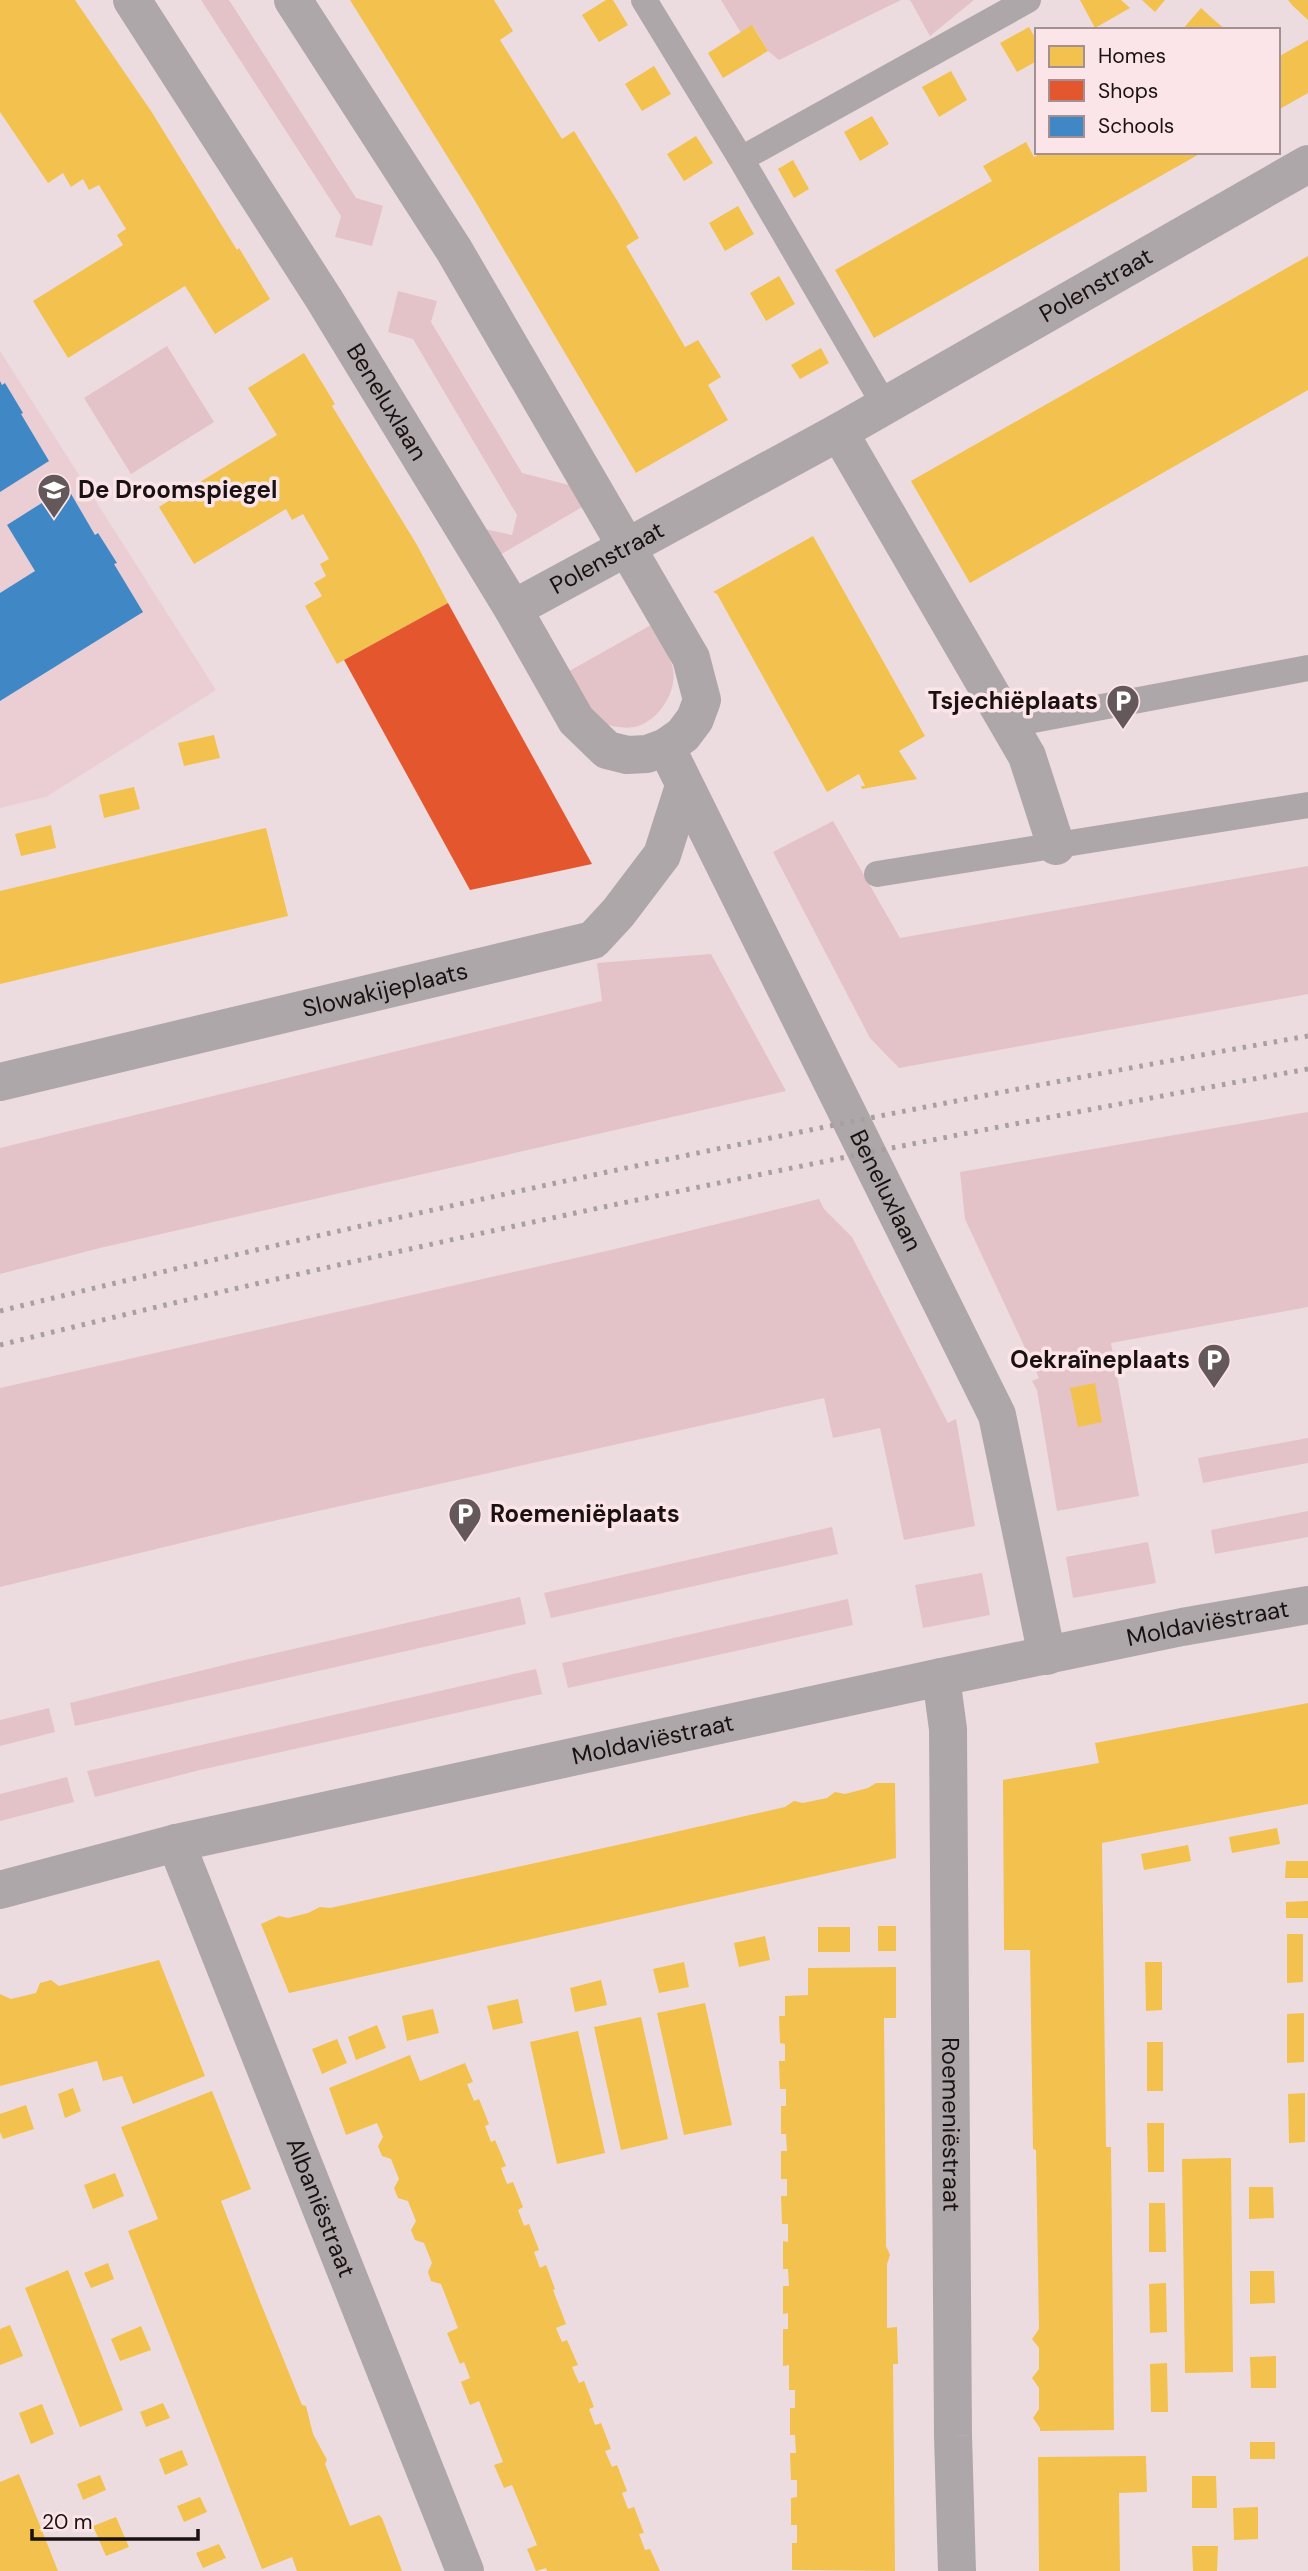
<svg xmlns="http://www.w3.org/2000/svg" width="1308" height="2571" font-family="'DM Sans',sans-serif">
<rect width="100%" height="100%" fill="#eddcdf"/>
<!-- built -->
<path fill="#eaced3" d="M0 351 216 690 46 797 0 808Z"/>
<!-- green -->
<path fill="#e3c3c8" d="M201 0H229L356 198 383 206 372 246 335 237 341 216Z
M721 0H901L779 60 768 51 753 26 741 33Z
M910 0H974L930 36Z
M398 291 437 301 431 322 522 473 573 486 584 506 498 556 480 528 512 535 517 515 413 339 388 332Z
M167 346 214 422 131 474 84 398Z
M651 625C659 639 670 654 673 669 677 691 660 719 638 726 626 730 612 726 601 723L564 674Z
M833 821 900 938 1308 866V994L899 1068 870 1038 773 852Z
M711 954 786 1091 100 1248 0 1274V1148L602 1001 597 963Z
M1308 1112V1307L1111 1343 1139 1496 1057 1511 1037 1390 1032 1381 1039 1378 965 1219 960 1172Z
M819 1199 824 1209 852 1237 948 1423 956 1419 975 1526 904 1540 880 1428 833 1438 824 1398 251 1526 0 1587V1388L611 1250Z
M1308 1438V1463L1203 1483 1198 1458Z
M1308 1511V1537L1215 1554 1211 1530Z
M832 1527 838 1554 551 1618 544 1593Z
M1148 1542 1156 1583 1073 1598 1066 1557Z
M982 1573 990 1615 923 1628 915 1585Z
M520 1597 526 1624 75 1726 70 1703 236 1662Z
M848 1599 853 1625 568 1688 562 1663Z
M536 1669 542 1694 200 1770 95 1797 87 1771Z
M49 1708 55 1732 0 1746V1720Z
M67 1777 74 1802 0 1821V1794Z"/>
<!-- homes -->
<path fill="#f2c14e" d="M0 0H75L151 111 237 250 239 248 270 299 215 334 185 286 68 358 33 301 123 245 117 235 126 229 99 185 89 190 83 179 71 187 63 173 48 183 0 112Z
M350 0H494L513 31 500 40 562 139 574 131 618 202 639 238 626 246 685 347 698 340 721 377 708 385 728 420 636 473 472 196Z
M606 0H613L628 25 599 42 582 15Z
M1080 0H1121L1130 8 1095 28Z
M1142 0H1165L1155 12Z
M1288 0H1308V20L1293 6Z
M1201 8 1213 19 1226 30H1182Z
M752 25 768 51 723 78 708 53Z
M1029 27 1037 41V61L1017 72 1000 43Z
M1308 40V93L1278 110V57Z
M654 66 671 94 642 111 625 84Z
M951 71 967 100 939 117 922 87Z
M872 116 889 144 860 161 844 132Z
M696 136 713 163 684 181 667 154Z
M1026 142 1034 157 1043 152H1203L874 338 835 270 992 181 983 166Z
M793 160 809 189 794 198 778 169Z
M738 206 754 234 725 251 709 223Z
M1308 256V390L970 583 911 481Z
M779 276 795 304 766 321 750 293Z
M821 348 829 363 800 379 791 365Z
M304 353 335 404 332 406 417 545 448 603 337 664 305 606 322 596 314 583 326 576 320 564 329 559 303 514 292 520 286 509 194 564 159 507 277 435 248 388Z
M813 536 925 736 899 751 917 779 862 789 861 786H865L859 774 827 792 717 594 713 592Z
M214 735 220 758 184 766 178 743Z
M134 787 140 809 104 818 99 795Z
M51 825 56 848 21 856 15 834Z
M266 828 288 916 0 984V891Z
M1095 1383 1102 1422 1078 1427 1070 1388Z
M1308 1703V1804L1102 1843 1106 2147H1111L1114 2430 1040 2431V2428L1033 2418 1039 2409V2388L1032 2378 1039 2369V2348L1032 2339 1039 2329 1036 2150 1033 2149 1030 1950H1004L1003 1780 1099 1763 1095 1743Z
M876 1783H895L896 1858 289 1993 261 1924 279 1916 288 1918 308 1913 320 1907 330 1908 640 1840 785 1807 794 1801 803 1803 827 1798 835 1792 845 1794 868 1788Z
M1277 1828 1280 1844 1232 1853 1229 1837Z
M1188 1845 1191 1861 1144 1870 1141 1854Z
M1286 1861H1308V1878H1285Z
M1308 1901V1918H1286V1902Z
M878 1926H896V1951H878Z
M818 1927H850V1952H818Z
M1287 1934H1303V1982L1287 1983Z
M765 1936 770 1960 739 1967 734 1943Z
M159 1960 205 2076 133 2104 122 2076 103 2081 97 2061 0 2086V1994L11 1999 36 1993 40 1983 51 1980 59 1986Z
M684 1962 689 1987 659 1993 653 1969Z
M1145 1962H1162V2010L1146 2011Z
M896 1967V2018H884L886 2246 890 2255 887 2264V2328L897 2327 898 2364H893L895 2571 792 2570V2543H797V2525H791V2498L797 2497V2480H791L790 2453H796L795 2435H790V2408H795V2390H789V2365L783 2366V2329H788V2313L783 2314V2286H789L788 2269H783V2241L788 2242V2224H782L781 2196H787V2179H781V2151H787L786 2134H781V2106H786V2089H780L779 2061H785V2044L780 2043 779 2016H785V1996L808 1995V1968Z
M601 1980 607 2005 575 2012 570 1988Z
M518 1999 523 2023 493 2030 487 2006Z
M705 2003 732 2125 684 2135 657 2013Z
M433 2009 439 2033 407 2041 402 2016Z
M1304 2013V2062L1287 2063V2014Z
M641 2017 668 2139 621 2150 594 2027Z
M377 2025 386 2048 356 2060 348 2037Z
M578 2031 605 2153 557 2164 530 2042Z
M337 2039 347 2063 322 2074 312 2049Z
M1147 2042H1163V2091H1147Z
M410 2055 420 2081 465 2063 473 2082 467 2084 474 2101 479 2099 489 2124 485 2126 491 2142 495 2140 506 2166 501 2168 507 2184 513 2182 523 2207 518 2210 524 2226 529 2224 539 2250 534 2252 540 2268 546 2265 555 2289 553 2290 566 2324 556 2328 562 2342 567 2340 578 2365 572 2367 579 2383 584 2381 594 2407 589 2409 595 2425 601 2423 611 2449 605 2451 612 2467 617 2465 627 2491 622 2493 628 2509 634 2507 644 2533 639 2534 645 2550 650 2549 660 2571H547L546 2568 536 2571 527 2549 537 2545 512 2485 504 2488 494 2465 503 2462 479 2401 470 2405 461 2382 470 2378 464 2362 460 2364 447 2333 458 2328 441 2284 431 2281 428 2272 432 2263 424 2243 415 2240 411 2230 416 2221 408 2201 398 2198 394 2188 399 2179 391 2159 382 2156 378 2146 383 2137 377 2123 346 2135 329 2088Z
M73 2088 81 2111 65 2118 58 2094Z
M212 2091 251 2189 221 2201 257 2294 302 2405 306 2406 313 2434 327 2460 325 2464 350 2526 379 2515 382 2518 402 2571H297L292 2557 262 2569 128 2231 158 2219 121 2127Z
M1305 2093V2142L1289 2143 1288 2094Z
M26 2105 34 2129 3 2139 0 2132V2114Z
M1147 2123H1164V2172H1148Z
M1231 2158 1233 2372 1185 2373 1182 2159Z
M115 2173 124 2196 93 2209 84 2185Z
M1249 2187H1273L1274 2218 1249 2219Z
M1149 2203H1165L1166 2252H1149Z
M108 2263 114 2279 91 2288 84 2273Z
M68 2270 123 2410 80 2427 25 2288Z
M1250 2271H1274L1275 2303 1250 2304Z
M1166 2283 1167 2332 1150 2333 1149 2284Z
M10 2325 23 2356 0 2365V2329Z
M141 2326 151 2350 120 2361 111 2339Z
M1276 2356V2388H1251L1250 2357Z
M1167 2363 1168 2412H1151L1150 2364Z
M163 2403 170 2418 146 2427 140 2412Z
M42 2404 54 2434 31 2444 19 2413Z
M1250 2442H1275V2459H1250Z
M182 2450 188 2465 165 2475 159 2459Z
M1146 2456 1147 2492 1119 2493 1120 2571H1039L1038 2457Z
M19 2474 37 2518 58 2571H0V2482Z
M100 2475 106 2490 83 2500 77 2484Z
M1192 2476H1216L1217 2508H1192Z
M200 2497 207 2512 184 2522 177 2506Z
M1258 2507V2539L1234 2540 1233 2508Z
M116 2517 129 2547 106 2556 93 2526Z
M219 2544 226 2558 203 2568 196 2553Z
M1192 2546H1218L1217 2571H1193Z"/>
<!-- shops -->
<path fill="#e4572e" d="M448 603 592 864 470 890 344 660Z"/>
<!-- schools -->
<path fill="#3f88c5" d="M0 381 2 385 5 383 23 413 21 414 49 461 0 492Z
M67 487 95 535 98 533 117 563 114 564 143 612 0 701V593L35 571 7 525Z"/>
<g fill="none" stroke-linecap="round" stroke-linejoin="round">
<!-- lane -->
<path stroke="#aea7a9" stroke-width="26" d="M644 0 741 159 885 406
M741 159 1028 0
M1007 725 1308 668
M877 874 1308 805"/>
<!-- street -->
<g stroke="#aea7a9" stroke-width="38">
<path id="s1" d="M132 0 324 299 513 609 576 720 607 750 627 755 647 754 666 747 683 735 695 719 702 700 691 658 454 250 293 0"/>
<path d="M839 432 1027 756 1056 846"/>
<path id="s2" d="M513 609 839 432 1308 164"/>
<path id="s3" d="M666 747 997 1415 1047 1656"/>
<path id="s4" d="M0 1082 593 940 618 913 662 855 684 786"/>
<path id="s5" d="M941 1677 948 1729 953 2436 957 2571"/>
<path id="s6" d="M176 1843 465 2571"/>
<path id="s7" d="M0 1890 176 1843 941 1677 1182 1627 1308 1605"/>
</g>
<!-- rail -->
<path stroke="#a79fa0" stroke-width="5" stroke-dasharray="3.5 7" stroke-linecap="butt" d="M0 1311C433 1205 869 1113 1308 1036
M0 1345C433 1238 869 1149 1308 1069"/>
</g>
<!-- icons -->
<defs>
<symbol id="school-pin" viewBox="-11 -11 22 30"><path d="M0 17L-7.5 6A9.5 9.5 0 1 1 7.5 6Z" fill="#64585a" stroke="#fce5e8"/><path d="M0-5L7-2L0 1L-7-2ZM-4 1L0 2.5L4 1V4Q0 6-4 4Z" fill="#fff"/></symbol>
<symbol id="parking-pin" viewBox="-11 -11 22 30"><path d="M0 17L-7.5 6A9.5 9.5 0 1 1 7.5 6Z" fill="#64585a" stroke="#fce5e8"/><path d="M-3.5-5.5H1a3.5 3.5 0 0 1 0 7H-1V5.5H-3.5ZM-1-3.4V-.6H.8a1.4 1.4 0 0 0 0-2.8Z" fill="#fff"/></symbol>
</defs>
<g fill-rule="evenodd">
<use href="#school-pin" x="35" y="471" width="38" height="52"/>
<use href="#parking-pin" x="1104" y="682" width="38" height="52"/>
<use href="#parking-pin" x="1195" y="1341" width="38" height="52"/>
<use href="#parking-pin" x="446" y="1495" width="38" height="52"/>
</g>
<g text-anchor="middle" stroke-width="7" stroke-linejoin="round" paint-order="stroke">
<!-- street labels -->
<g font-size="24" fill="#1a1112" stroke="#fce5e8">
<text dy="8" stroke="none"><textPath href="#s2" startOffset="667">Polenstraat</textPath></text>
<text dy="8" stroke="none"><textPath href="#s1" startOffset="476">Beneluxlaan</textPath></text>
<text dy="8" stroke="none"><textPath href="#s2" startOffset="107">Polenstraat</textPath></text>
<text dy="8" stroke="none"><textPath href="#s4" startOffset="396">Slowakijeplaats</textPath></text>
<text dy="8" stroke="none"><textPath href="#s3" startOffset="495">Beneluxlaan</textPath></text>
<text dy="8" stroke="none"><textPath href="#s7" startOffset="1237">Moldaviëstraat</textPath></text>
<text dy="8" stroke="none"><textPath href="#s7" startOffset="670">Moldaviëstraat</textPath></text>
<text dy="8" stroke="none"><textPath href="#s5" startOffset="448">Roemeniëstraat</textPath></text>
<text dy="8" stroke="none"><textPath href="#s6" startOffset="392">Albaniëstraat</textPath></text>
</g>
<!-- poi labels -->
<g font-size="24" font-weight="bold" fill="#1a1112" stroke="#fce5e8" text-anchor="start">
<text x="78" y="498">De Droomspiegel</text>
<text x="1098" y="709" text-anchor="end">Tsjechiëplaats</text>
<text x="1190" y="1368" text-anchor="end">Oekraïneplaats</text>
<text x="490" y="1522">Roemeniëplaats</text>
</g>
</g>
<!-- legend -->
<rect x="1035" y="28" width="245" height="126" fill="#fce5e8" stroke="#a29092" stroke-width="2"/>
<rect x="1049" y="46" width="35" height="21" fill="#f2c14e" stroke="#a29092" stroke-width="2"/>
<text x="1098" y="63" font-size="21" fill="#1a1112">Homes</text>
<rect x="1049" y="80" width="35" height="21" fill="#e4572e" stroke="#a29092" stroke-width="2"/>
<text x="1098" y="98" font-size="21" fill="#1a1112">Shops</text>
<rect x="1049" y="116" width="35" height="21" fill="#3f88c5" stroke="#a29092" stroke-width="2"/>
<text x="1098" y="133" font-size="21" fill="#1a1112">Schools</text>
<!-- scale -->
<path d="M32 2529v10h166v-10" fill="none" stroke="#1a1112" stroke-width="3.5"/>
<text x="42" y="2529" font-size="21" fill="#1a1112" stroke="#fce5e8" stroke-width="5" paint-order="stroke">20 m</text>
</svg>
